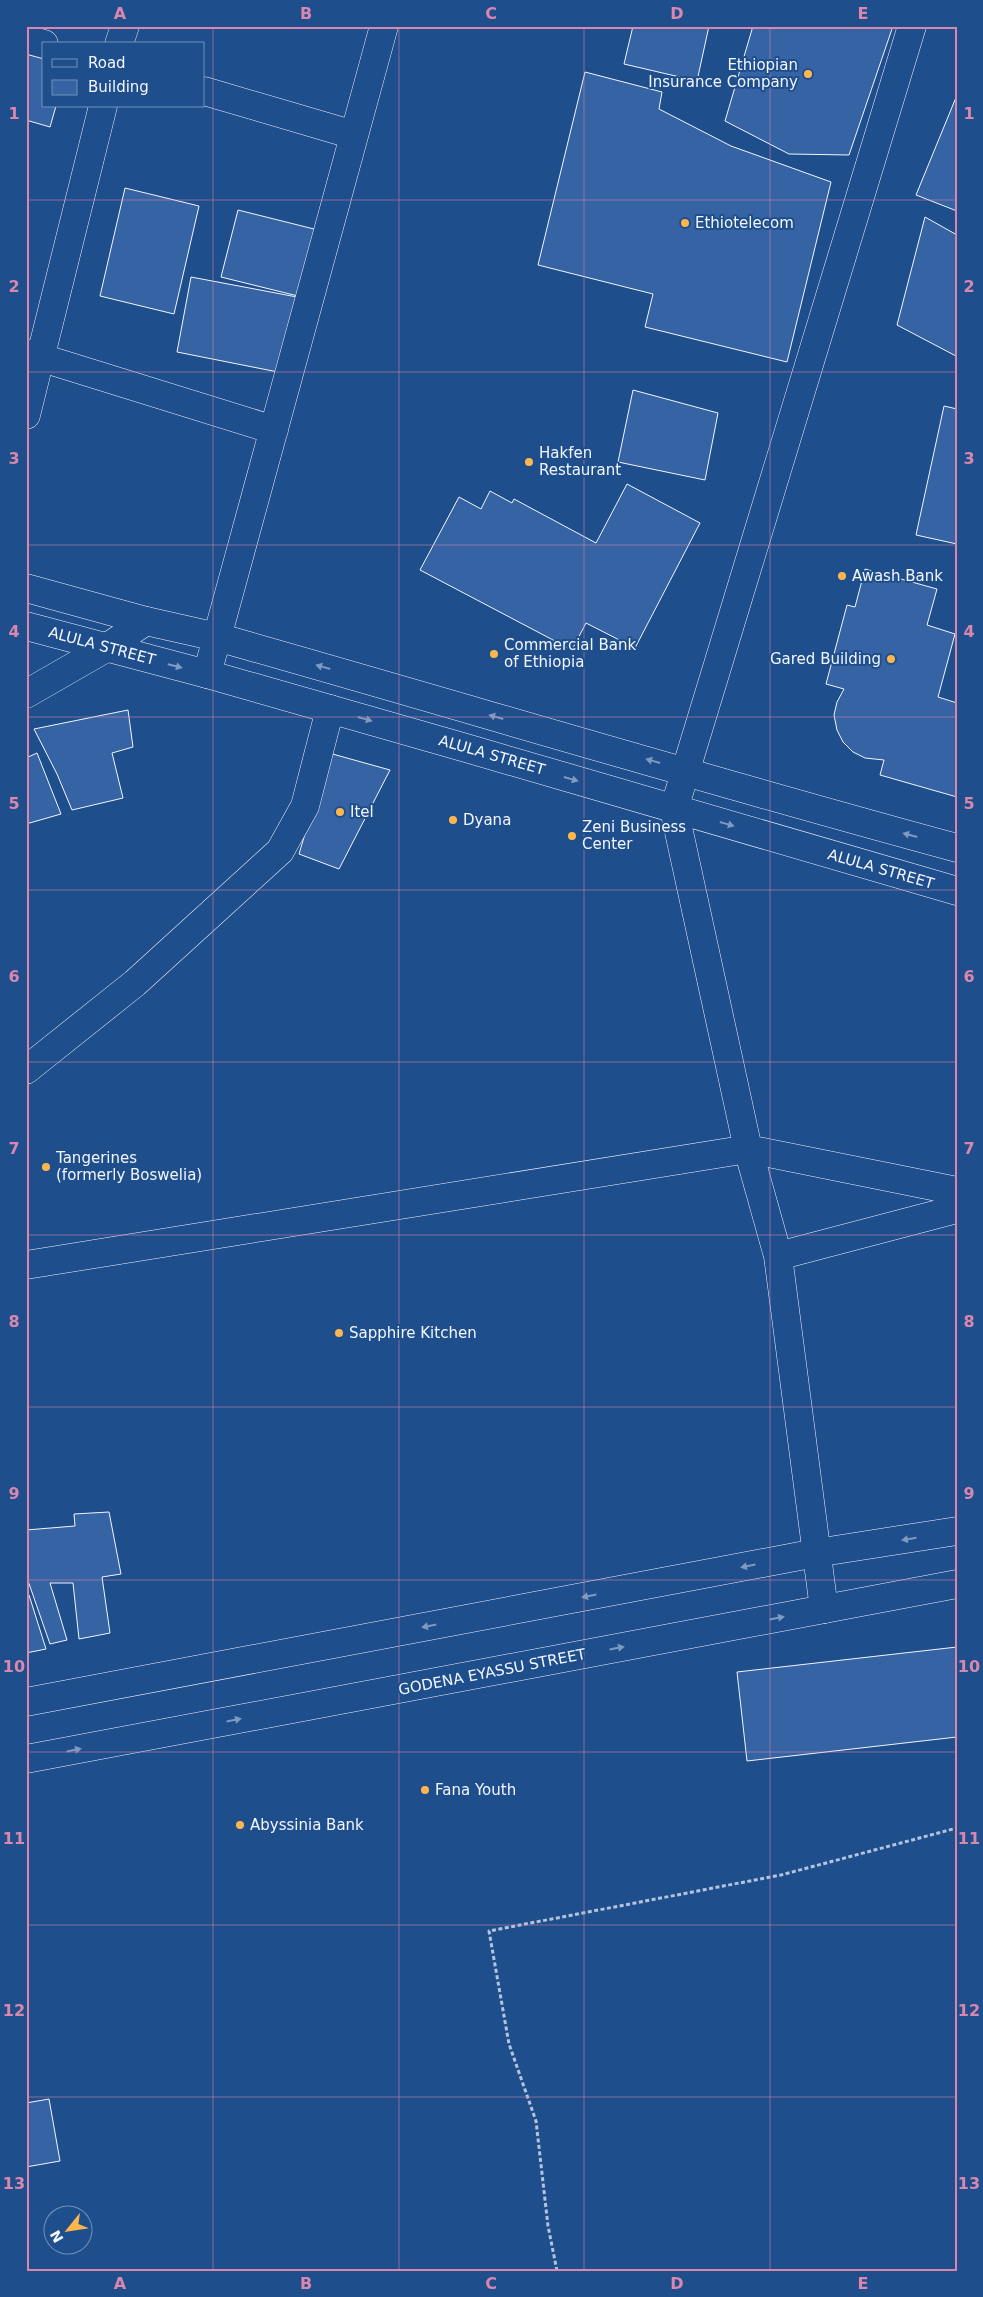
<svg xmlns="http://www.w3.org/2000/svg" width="983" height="2297" font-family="'DejaVu Sans',sans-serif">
<rect width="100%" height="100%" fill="#1f4e8c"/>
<!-- building -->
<path fill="#3563a3" stroke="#f2f6ff" d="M633 26H709L697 81 624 64Z
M753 26H893L849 155 789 154 725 121Z
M26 54 44 59V106H56L50 127 26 120Z
M585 72 662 92 659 109 731 146 831 182 787 362 645 327 653 294 538 265Z
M957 95V211L916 195Z
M125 188 199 206 174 314 100 296Z
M238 210 326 232 310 299 221 277Z
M925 217 957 235 956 356 897 325Z
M191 277 297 297 283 373 177 352Z
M633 390 718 413 705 480 618 462Z
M944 406 957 409V544L916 535Z
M627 484 700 523 635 648 586 623 572 650 420 570 459 497 481 509 490 491 512 503 514 499 596 543Z
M865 569 937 589 927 625 955 634 938 697 957 703V797L880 775 884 760 865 758 853 752 843 742 837 730 834 715 837 702 844 689 826 684 847 605 855 607Z
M128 710 133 747 112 753 123 798 72 810 57 774 34 729Z
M37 753 61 814 26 824V758Z
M329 753 390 770 339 869 299 854Z
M109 1512 121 1574 102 1577 110 1633 79 1639 73 1583H50L67 1640 50 1644 26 1575V1530L75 1526 74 1514Z
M29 1595 46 1649 26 1653V1596Z
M957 1647V1737L747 1761 737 1672Z
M49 2099 60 2161 26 2167V2103Z"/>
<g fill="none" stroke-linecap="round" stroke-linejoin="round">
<defs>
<path id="minor" d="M26 39 44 44
M119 44 125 26
M204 91 354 135
M26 353 274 430
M26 415 103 106
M207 674 384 26
M26 694 106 648 146 621
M674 809 748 1149 778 1256 824 1609
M26 1070 135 983 280 851 305 806 330 709
M778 1256 957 1209
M26 1265 748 1149 957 1191"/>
<path id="tertiary" d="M26 588 146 621 217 637C464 707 709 781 957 848
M26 626 207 674 466 748 957 891
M674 809 912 26
M26 1702 816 1553 957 1531
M26 1759 957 1584"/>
</defs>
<!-- minor casing -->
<use href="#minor" stroke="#f2f6ff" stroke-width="29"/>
<!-- tertiary casing -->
<use href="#tertiary" stroke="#f2f6ff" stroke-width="29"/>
<!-- path -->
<path stroke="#b3c4dc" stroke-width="3" stroke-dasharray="4 2.5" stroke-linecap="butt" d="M557 2271 548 2226 536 2121 509 2044 489 1931 781 1875 957 1828"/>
<!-- minor -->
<use href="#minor" stroke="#1f4e8c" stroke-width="28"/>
<!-- tertiary -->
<use href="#tertiary" stroke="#1f4e8c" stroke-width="28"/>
</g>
<!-- one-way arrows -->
<defs><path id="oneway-solid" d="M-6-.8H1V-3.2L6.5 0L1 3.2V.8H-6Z" transform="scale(1.25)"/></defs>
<g fill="#7e9ac0">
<use href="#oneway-solid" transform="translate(175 666) rotate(14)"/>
<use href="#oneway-solid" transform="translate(323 667) rotate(-164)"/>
<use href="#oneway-solid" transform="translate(496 717) rotate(-164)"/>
<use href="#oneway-solid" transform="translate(365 719) rotate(16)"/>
<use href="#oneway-solid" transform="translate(653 761) rotate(-164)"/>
<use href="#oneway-solid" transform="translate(571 779) rotate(16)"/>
<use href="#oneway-solid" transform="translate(727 824) rotate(16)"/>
<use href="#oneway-solid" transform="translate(910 835) rotate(-165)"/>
<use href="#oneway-solid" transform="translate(909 1539) rotate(171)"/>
<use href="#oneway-solid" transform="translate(748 1566) rotate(169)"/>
<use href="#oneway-solid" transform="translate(589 1596) rotate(169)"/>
<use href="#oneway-solid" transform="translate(777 1618) rotate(-11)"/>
<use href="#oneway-solid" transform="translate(429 1626) rotate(169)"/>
<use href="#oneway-solid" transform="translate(617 1648) rotate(-11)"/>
<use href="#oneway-solid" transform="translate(234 1720) rotate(-11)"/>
<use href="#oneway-solid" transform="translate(74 1750) rotate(-11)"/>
</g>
<!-- grid -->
<path fill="none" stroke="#da87ad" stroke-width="1" stroke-opacity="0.55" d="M213 26V2271M399 26V2271M584 26V2271M770 26V2271M26 200H957M26 372H957M26 545H957M26 717H957M26 890H957M26 1062H957M26 1235H957M26 1407H957M26 1580H957M26 1752H957M26 1925H957M26 2097H957"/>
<!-- markers -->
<g fill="#ffb74d" stroke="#1f4e8c" stroke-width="2">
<circle cx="808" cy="74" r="5"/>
<circle cx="685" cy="223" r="5"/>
<circle cx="529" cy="462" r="5"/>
<circle cx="842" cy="576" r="5"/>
<circle cx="494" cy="654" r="5"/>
<circle cx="891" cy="659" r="5"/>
<circle cx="340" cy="812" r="5"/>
<circle cx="453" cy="820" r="5"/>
<circle cx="572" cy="836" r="5"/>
<circle cx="46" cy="1167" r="5"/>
<circle cx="339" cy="1333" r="5"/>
<circle cx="425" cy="1790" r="5"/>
<circle cx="240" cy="1825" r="5"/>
</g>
<g text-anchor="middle" stroke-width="4" stroke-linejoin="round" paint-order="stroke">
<!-- poi labels -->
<g font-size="15" fill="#f2f6ff" stroke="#1f4e8c" text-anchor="start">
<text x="798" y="70" text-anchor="end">Ethiopian<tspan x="798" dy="17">Insurance Company</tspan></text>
<text x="695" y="228">Ethiotelecom</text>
<text x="539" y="458">Hakfen<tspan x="539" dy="17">Restaurant</tspan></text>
<text x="852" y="581">Awash Bank</text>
<text x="504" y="650">Commercial Bank<tspan x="504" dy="17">of Ethiopia</tspan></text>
<text x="881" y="664" text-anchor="end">Gared Building</text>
<text x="350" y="817">Itel</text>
<text x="463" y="825">Dyana</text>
<text x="582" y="832">Zeni Business<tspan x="582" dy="17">Center</tspan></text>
<text x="56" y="1163">Tangerines<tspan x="56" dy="17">(formerly Boswelia)</tspan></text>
<text x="349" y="1338">Sapphire Kitchen</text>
<text x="435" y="1795">Fana Youth</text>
<text x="250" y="1830">Abyssinia Bank</text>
</g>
<!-- street labels -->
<g font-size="15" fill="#f2f6ff" stroke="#1f4e8c">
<text transform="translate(102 646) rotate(15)" y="5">ALULA STREET</text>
<text transform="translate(492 755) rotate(16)" y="5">ALULA STREET</text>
<text transform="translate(881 869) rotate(16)" y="5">ALULA STREET</text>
<text transform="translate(492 1672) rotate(-11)" y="5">GODENA EYASSU STREET</text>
</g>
</g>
<!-- border -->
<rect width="983" height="2297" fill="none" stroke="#1f4e8c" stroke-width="55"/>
<!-- legend -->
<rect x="42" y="42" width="162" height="65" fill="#1f4e8c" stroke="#7391ba"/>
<rect x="52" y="59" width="25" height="8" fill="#1f4e8c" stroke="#7391ba"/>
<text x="88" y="68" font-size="15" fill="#f2f6ff">Road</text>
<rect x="52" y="80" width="25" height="15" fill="#3563a3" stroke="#7391ba"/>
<text x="88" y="92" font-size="15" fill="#f2f6ff">Building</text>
<!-- north arrow -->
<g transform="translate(68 2230) rotate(240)"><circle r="24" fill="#1f4e8c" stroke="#7391ba"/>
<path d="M0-4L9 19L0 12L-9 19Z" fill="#ffb74d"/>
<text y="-8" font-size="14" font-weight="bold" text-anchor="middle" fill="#f2f6ff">N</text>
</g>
<rect x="28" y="28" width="928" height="2242" fill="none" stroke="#da87ad" stroke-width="2"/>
<g font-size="16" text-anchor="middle" font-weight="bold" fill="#da87ad">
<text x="120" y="19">A</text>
<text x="306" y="19">B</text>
<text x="491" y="19">C</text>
<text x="677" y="19">D</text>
<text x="863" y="19">E</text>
<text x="14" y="119">1</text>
<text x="969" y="119">1</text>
<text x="14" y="292">2</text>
<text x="969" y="292">2</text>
<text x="14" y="464">3</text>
<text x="969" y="464">3</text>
<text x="14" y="637">4</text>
<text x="969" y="637">4</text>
<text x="14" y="809">5</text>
<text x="969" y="809">5</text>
<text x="14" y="982">6</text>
<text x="969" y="982">6</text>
<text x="14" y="1154">7</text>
<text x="969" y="1154">7</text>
<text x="14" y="1327">8</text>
<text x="969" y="1327">8</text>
<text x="14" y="1499">9</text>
<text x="969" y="1499">9</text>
<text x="14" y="1672">10</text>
<text x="969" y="1672">10</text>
<text x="14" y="1844">11</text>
<text x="969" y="1844">11</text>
<text x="14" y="2016">12</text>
<text x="969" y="2016">12</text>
<text x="14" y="2189">13</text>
<text x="969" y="2189">13</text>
<text x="120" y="2289">A</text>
<text x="306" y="2289">B</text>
<text x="491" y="2289">C</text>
<text x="677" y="2289">D</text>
<text x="863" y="2289">E</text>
</g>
</svg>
